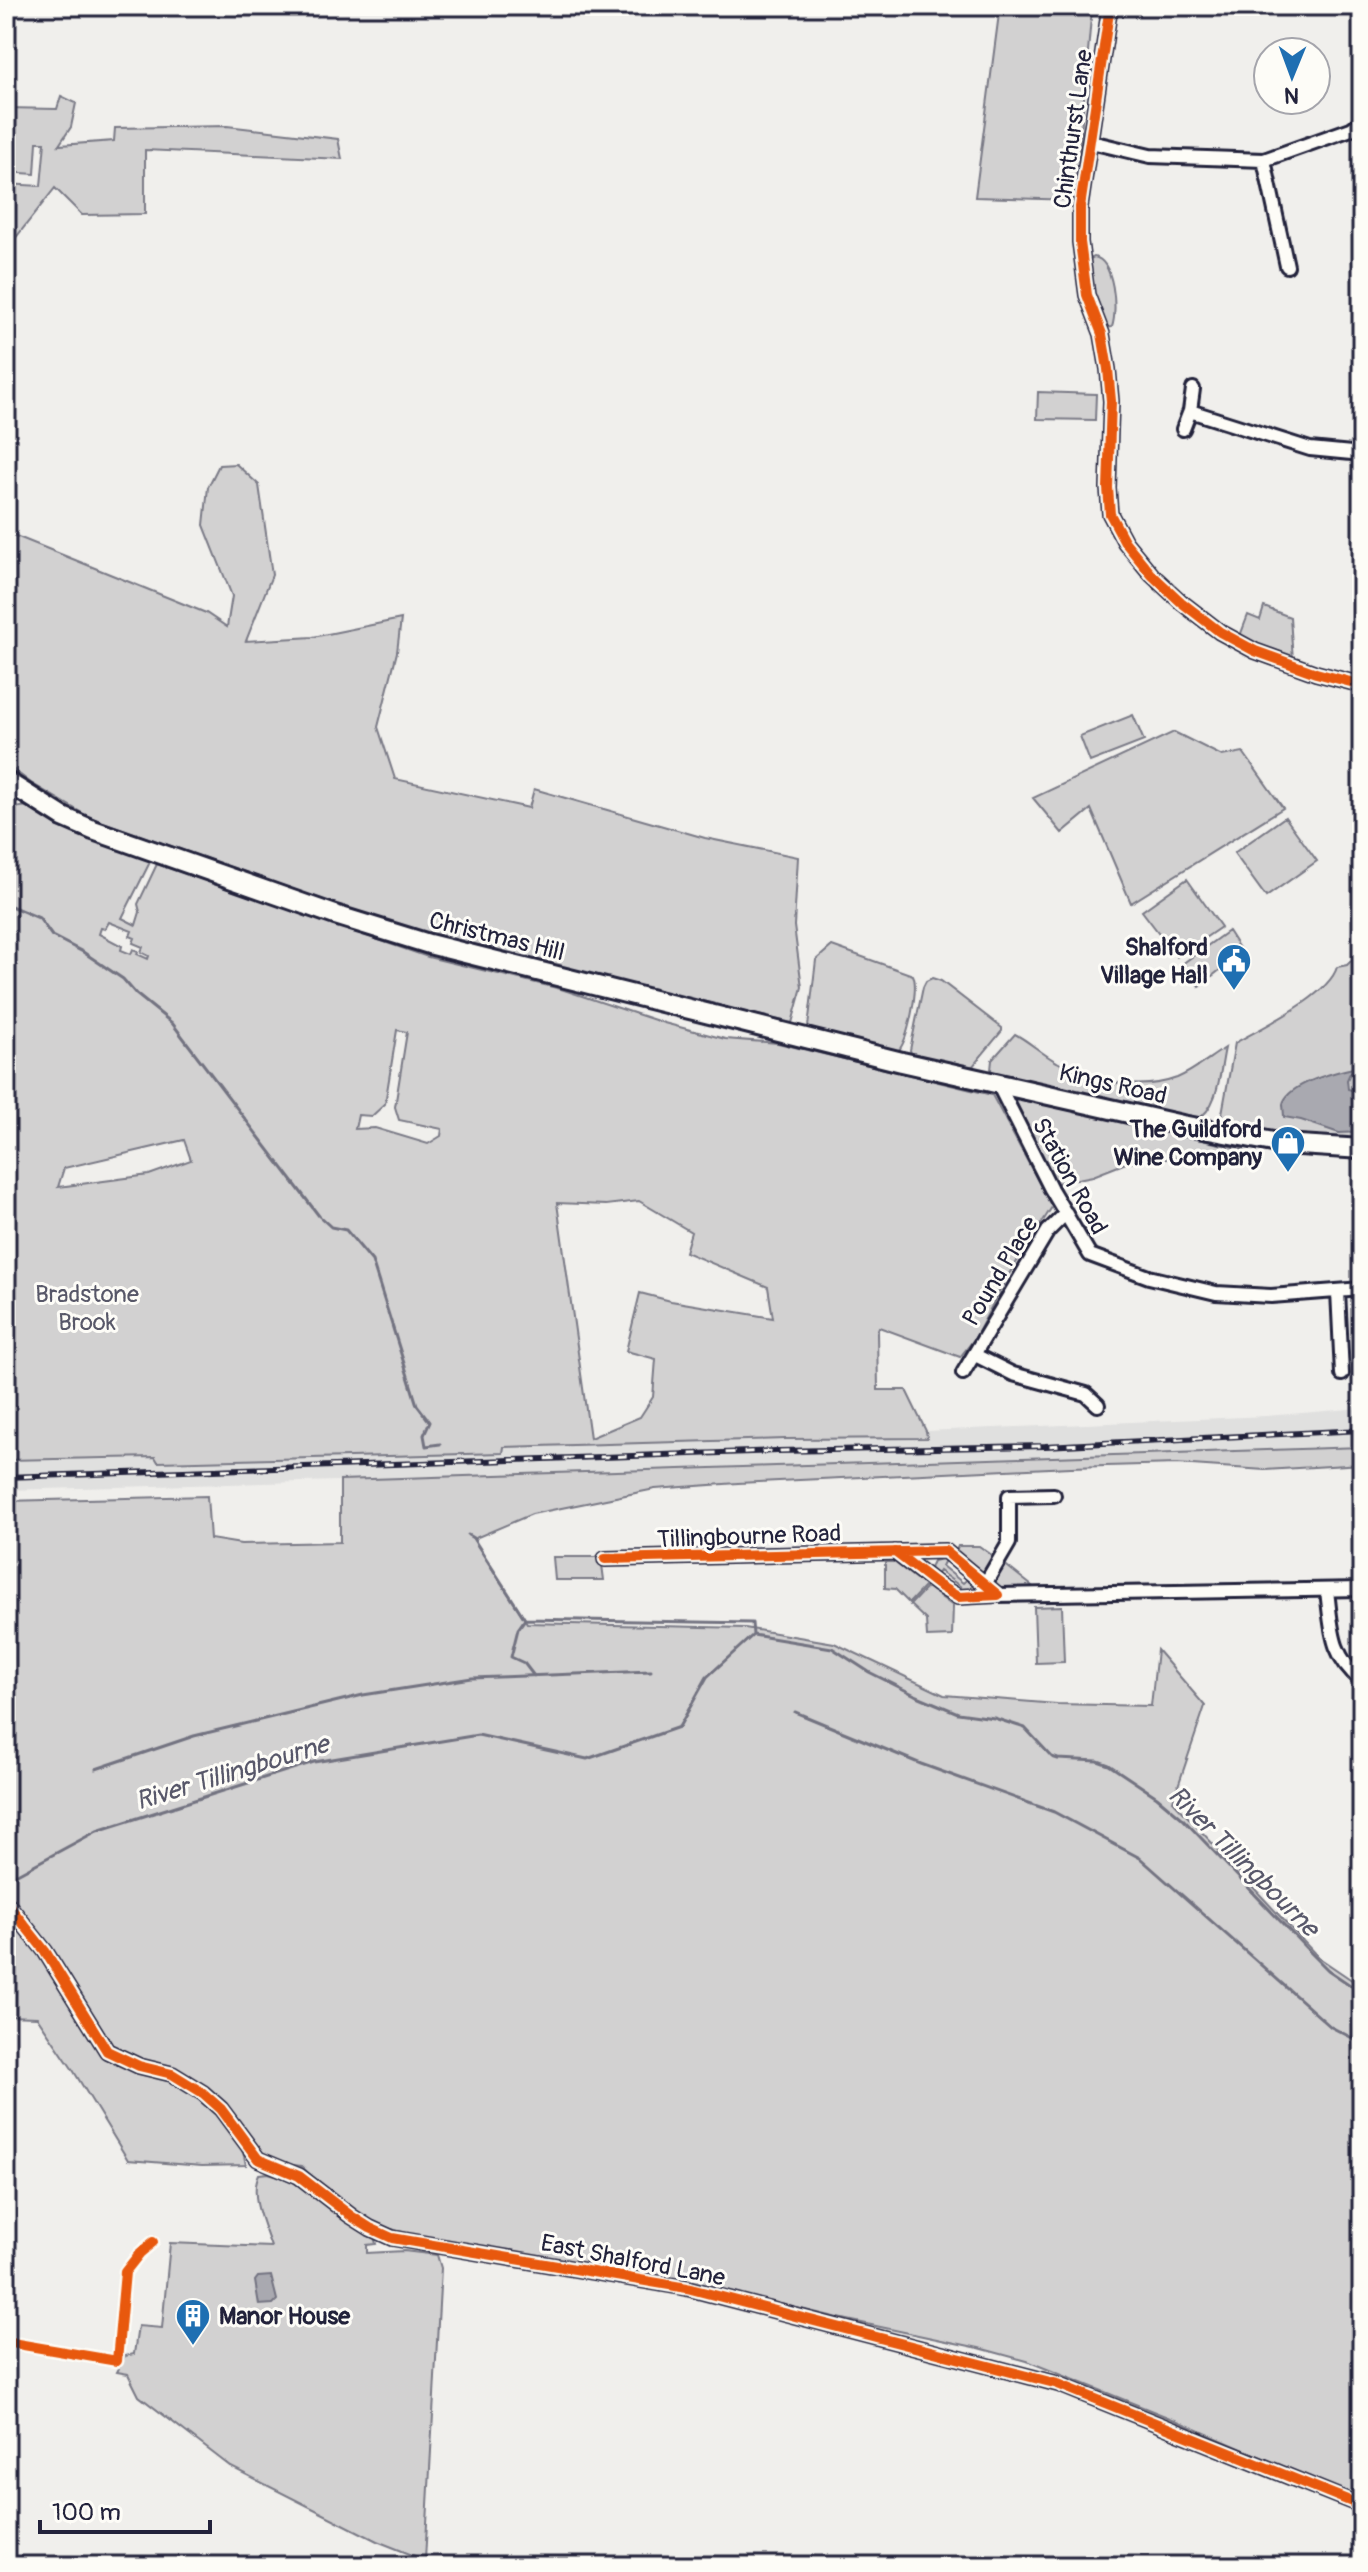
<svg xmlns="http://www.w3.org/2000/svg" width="1368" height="2572" font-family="Pangolin,sans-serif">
<rect width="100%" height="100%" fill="#f0efec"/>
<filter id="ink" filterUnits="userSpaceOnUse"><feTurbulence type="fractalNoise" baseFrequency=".0125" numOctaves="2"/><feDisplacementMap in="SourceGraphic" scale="16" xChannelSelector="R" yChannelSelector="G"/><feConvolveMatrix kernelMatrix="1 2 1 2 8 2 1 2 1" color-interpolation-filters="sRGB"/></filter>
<g filter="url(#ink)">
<!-- built -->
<path fill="#e0e0df" d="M1362 1408V1464L1265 1470 1177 1464 1071 1467 738 1483 655 1489 642 1470 414 1479 6 1490V1460L155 1457 158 1462 503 1453V1447L786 1439 926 1438V1431L1266 1416Z"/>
<!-- green -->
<path fill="#d2d1d1" stroke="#7a7a86" stroke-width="2" fill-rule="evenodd" d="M1000 6H1092L1075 200 975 197Z
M61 96 76 103 71 127 59 145 114 141 115 128 227 126 338 139 342 159 145 150V214L82 215 55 188 6 250V184L41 186 45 142H37L35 174 6 172 10 145H6V108L57 109Z
M1094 257C1114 260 1118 310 1112 327L1104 328 1099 323 1088 260Z
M1038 392 1096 394 1095 420 1037 419Z
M236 464 259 485 272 575 246 641 313 637 401 619 397 652 378 727 395 779 529 808 534 789 705 838 798 857 794 926 802 987 792 1023 459 944 397 926 89 817 31 783 6 764V532L206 613 227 627 232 596 204 525 208 487 219 465Z
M1264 607 1290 617 1293 660 1240 636 1248 615 1260 620Z
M1133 715 1144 741 1090 762 1080 736Z
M1174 732 1222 756 1243 752 1283 808 1131 903 1091 809 1062 833 1033 798Z
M28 806 71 831 151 860 122 918 136 925 140 912 138 904 157 864 428 957 561 989 664 1023 725 1039 778 1043 992 1095 1052 1207 1007 1277 975 1338 960 1357 879 1327 877 1332 878 1390H906L926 1431 927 1438 786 1439 504 1447 503 1453 158 1462 155 1457 6 1460V809ZM109 922 132 931 130 936 135 938 133 943 143 947 141 952 149 956 148 959 137 954 138 951 133 949 131 954 121 950 122 946 99 934 101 928 105 929ZM397 1030 407 1032 395 1107 399 1120 442 1129 441 1136 428 1144 375 1128 355 1129 358 1115 372 1116 385 1104ZM184 1140 191 1160 149 1175 58 1187 64 1168ZM639 1201 691 1232 685 1252 768 1287 773 1318 671 1301 640 1293 626 1351 656 1359 653 1397 640 1417 590 1438 557 1203 606 1205Z
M1285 817 1317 861 1266 897 1234 853Z
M1187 879 1221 927 1177 957 1142 911Z
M1228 931 1242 953 1199 986 1182 964Z
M832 946 913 975C919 988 908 1041 898 1051L812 1031 808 1027 816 960Z
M1362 950V1140C1329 1139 1246 1139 1221 1119L1235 1043C1261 1028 1329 996 1337 967L1347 965Z
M932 978 941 981 1002 1028V1031L973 1066 967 1068 911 1053 910 1050 923 987 926 981Z
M1015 1034C1030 1042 1042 1054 1057 1062 1091 1082 1139 1092 1177 1078 1194 1071 1209 1058 1225 1048 1220 1070 1219 1109 1196 1120L994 1073 991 1070 992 1060Z
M1014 1098 1242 1149 1244 1151 1126 1163 1093 1176 1057 1183 1048 1177 1012 1106Z
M1362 1447V1464L1265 1470 1177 1464 1071 1467 738 1483 655 1489 532 1514 473 1539 527 1623 745 1628 834 1643 944 1695 1057 1704 1151 1706 1157 1650 1205 1706 1173 1801 1318 1957 1362 1987V2501L1175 2420 1027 2361 979 2348 843 2319 663 2276 436 2241 380 2226 364 2218 320 2184 301 2166 286 2164 265 2155 201 2097C220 2117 242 2137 246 2165L202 2166 128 2160 73 2070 37 2017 6 2016V1501L207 1496 210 1539 241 1544 340 1542V1480Z
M958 1546H979L996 1558 985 1571 979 1572 955 1553Z
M553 1557H601L604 1580H555Z
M946 1558 942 1566 963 1583 970 1577 973 1584 969 1592 956 1594 961 1587 939 1571 934 1578C929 1572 929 1568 933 1561Z
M885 1562H894L925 1586 909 1603 895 1589 885 1588Z
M1003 1563 1036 1589 1006 1590 996 1585 994 1574Z
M927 1587 953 1606 952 1636 927 1637 926 1620 910 1605Z
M1062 1606 1064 1662 1036 1663 1034 1607Z
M268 2173C309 2182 337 2218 374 2236L376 2244 367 2245V2253L404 2251 437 2255 441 2268 425 2560 377 2541 231 2467 139 2396 128 2374 117 2372 125 2356 134 2354 138 2326 162 2328 170 2243 271 2247C264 2226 249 2195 259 2174Z"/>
<!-- water -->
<path fill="#a9a9b0" stroke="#737381" stroke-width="2" d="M1362 1066V1070L1350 1073 1347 1080 1348 1089 1362 1093V1132L1339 1133 1301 1120 1284 1117C1284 1115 1283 1105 1283 1104 1288 1082 1343 1070 1362 1066Z
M271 2276 277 2300 273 2304 259 2305 255 2281 258 2277Z"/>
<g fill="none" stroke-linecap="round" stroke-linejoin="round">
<!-- stream -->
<path stroke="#737381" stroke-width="3" d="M6 904 39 918 52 936 83 952 123 979 136 994 172 1023 319 1216 331 1227 346 1230 372 1261 417 1405 430 1422 424 1435 426 1446 440 1444
M468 1535 473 1538 525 1619 752 1623 753 1635
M525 1619 518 1629 511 1657 524 1663 534 1676
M753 1635 832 1648 869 1672 915 1695 958 1713 994 1718 1025 1728 1052 1757 1058 1759 1098 1761 1109 1765 1157 1797 1182 1818 1306 1948 1328 1970 1362 1993
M795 1712 921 1764 1054 1812 1140 1858 1331 2027 1362 2043
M96 1769 194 1736 363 1695 472 1678 651 1671
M6 1880 97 1831 314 1762 478 1735 587 1759 679 1727 707 1677 753 1635"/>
<defs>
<path id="street" d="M1110 6 1080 207V242L1087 295 1102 334 1108 369 1111 401 1108 488 1110 514 1125 542 1152 575 1181 602 1220 632 1255 651 1316 673 1362 685
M1091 142 1150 156 1264 160 1351 129 1362 121
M1264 160 1287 266
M1190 411 1310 449 1362 454
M1183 429 1190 411 1193 389
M997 1082 1051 1189 1090 1255 1149 1277 1216 1293 1271 1296 1362 1289
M1338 1291 1342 1374
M975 1355 1013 1374 1086 1394 1098 1405
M963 1373 1048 1231 1066 1213
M605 1559 945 1551 998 1595 958 1597 938 1585 895 1552
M985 1584 1009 1543V1496L1054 1495
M1327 1591C1332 1629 1330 1655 1362 1681
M998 1595 1362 1589
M6 1902 45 1951 107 2051 139 2066 172 2074 203 2093 221 2109 258 2159 299 2176 351 2216 370 2228 392 2238 687 2288 1058 2384 1362 2506"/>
<path id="primary" d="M6 781 63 817 93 830 335 915 429 944 902 1062 1182 1125 1284 1144 1362 1149"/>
</defs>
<!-- street casing -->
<use href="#street" stroke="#22223b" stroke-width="18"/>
<!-- primary casing -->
<use href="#primary" stroke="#22223b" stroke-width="24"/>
<!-- street -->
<use href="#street" stroke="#fdfcf7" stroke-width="12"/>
<!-- primary -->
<use href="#primary" stroke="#fdfcf7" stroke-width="18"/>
<defs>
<path id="rail" d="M6 1477 778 1451 1045 1446 1362 1430"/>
</defs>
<!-- rail casing -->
<use href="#rail" stroke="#22223b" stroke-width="6"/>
<!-- rail -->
<use href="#rail" stroke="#fdfcf7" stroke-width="3" stroke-dasharray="9" stroke-linecap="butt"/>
<defs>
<path id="cycleway" d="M1110 6 1080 207V242L1087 295 1102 334 1108 369 1111 401 1108 488 1110 514 1125 542 1152 575 1181 602 1220 632 1255 651 1316 673 1362 685
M605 1559 945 1551 998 1595 958 1597 938 1585 895 1552
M6 1902 45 1951 107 2051 139 2066 172 2074 203 2093 221 2109 258 2159 299 2176 351 2216 370 2228 392 2238 687 2288 1058 2384 1362 2506
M6 2342 117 2361 125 2272 140 2253 153 2242"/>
</defs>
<!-- cycleway casing -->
<use href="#cycleway" stroke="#fdfcf7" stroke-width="15"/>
<!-- cycleway -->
<use href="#cycleway" stroke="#e8590c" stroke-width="10"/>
</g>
</g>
<!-- icons -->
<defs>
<symbol id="civic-pin" viewBox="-11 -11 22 30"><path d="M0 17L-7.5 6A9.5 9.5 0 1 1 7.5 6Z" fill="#1f6fb2" stroke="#fdfcf7"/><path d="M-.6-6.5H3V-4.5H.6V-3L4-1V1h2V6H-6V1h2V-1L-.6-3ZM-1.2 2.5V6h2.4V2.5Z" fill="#fff"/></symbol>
<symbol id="shop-pin" viewBox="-11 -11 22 30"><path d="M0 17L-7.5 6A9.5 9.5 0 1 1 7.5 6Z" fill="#1f6fb2" stroke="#fdfcf7"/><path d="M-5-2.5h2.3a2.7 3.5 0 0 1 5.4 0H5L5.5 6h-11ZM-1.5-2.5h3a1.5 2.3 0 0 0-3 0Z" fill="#fff"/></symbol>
<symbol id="building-pin" viewBox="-11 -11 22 30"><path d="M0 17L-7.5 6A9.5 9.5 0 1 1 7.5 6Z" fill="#1f6fb2" stroke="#fdfcf7"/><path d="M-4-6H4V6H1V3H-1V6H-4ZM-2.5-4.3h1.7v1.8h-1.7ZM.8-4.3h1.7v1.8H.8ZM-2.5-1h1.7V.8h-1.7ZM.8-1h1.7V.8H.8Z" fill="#fff"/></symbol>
</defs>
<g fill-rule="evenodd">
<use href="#civic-pin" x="1214" y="941" width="40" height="54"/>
<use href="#shop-pin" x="1268" y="1123" width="40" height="54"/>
<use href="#building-pin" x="173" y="2296" width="40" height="54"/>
</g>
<g text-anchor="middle" stroke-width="6" stroke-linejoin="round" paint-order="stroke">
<!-- street labels -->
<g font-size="24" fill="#22223b" stroke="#fdfcf7">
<text transform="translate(1073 129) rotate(-82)" y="8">Chinthurst Lane</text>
<text transform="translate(497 936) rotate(14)" y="8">Christmas Hill</text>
<text transform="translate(1113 1084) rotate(13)" y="8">Kings Road</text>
<text transform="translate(1070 1176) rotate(61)" y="8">Station Road</text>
<text transform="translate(1000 1271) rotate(-59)" y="8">Pound Place</text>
<text transform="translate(749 1536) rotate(-2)" y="8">Tillingbourne Road</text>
<text transform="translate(633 2260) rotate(11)" y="8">East Shalford Lane</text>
</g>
<!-- poi labels -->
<g font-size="24" font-weight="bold" fill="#22223b" stroke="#fdfcf7" text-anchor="end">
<text x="1208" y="955">Shalford<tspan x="1208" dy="28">Village Hall</tspan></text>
<text x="1262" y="1137">The Guildford<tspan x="1262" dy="28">Wine Company</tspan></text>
<text x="219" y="2324" text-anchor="start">Manor House</text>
</g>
<!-- park labels -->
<g font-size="24" fill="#575768" stroke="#fdfcf7">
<text x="87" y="1302">Bradstone<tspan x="87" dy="28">Brook</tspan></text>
</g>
<!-- water labels -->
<g font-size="26" font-style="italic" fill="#58586a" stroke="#fdfcf7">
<text transform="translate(232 1772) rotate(-17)" y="9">River Tillingbourne</text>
<text transform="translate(1244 1861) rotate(45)" y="9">River Tillingbourne</text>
</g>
</g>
<!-- margin -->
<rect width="1368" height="2572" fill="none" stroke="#fdfcf7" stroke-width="32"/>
<rect x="16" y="16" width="1336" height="2540" fill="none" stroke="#22223b" stroke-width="3" filter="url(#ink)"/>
<!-- north arrow -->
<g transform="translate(1292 76) rotate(181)"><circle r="38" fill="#fdfcf7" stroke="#a5a5ac" stroke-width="2"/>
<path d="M0-6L14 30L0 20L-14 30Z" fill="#1f6fb2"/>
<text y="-12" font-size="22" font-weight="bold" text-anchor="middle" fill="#22223b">N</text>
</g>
<!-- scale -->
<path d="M40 2520v12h170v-12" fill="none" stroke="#22223b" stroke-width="4"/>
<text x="52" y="2520" font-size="24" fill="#22223b" stroke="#fdfcf7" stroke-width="6" paint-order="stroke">100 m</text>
</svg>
